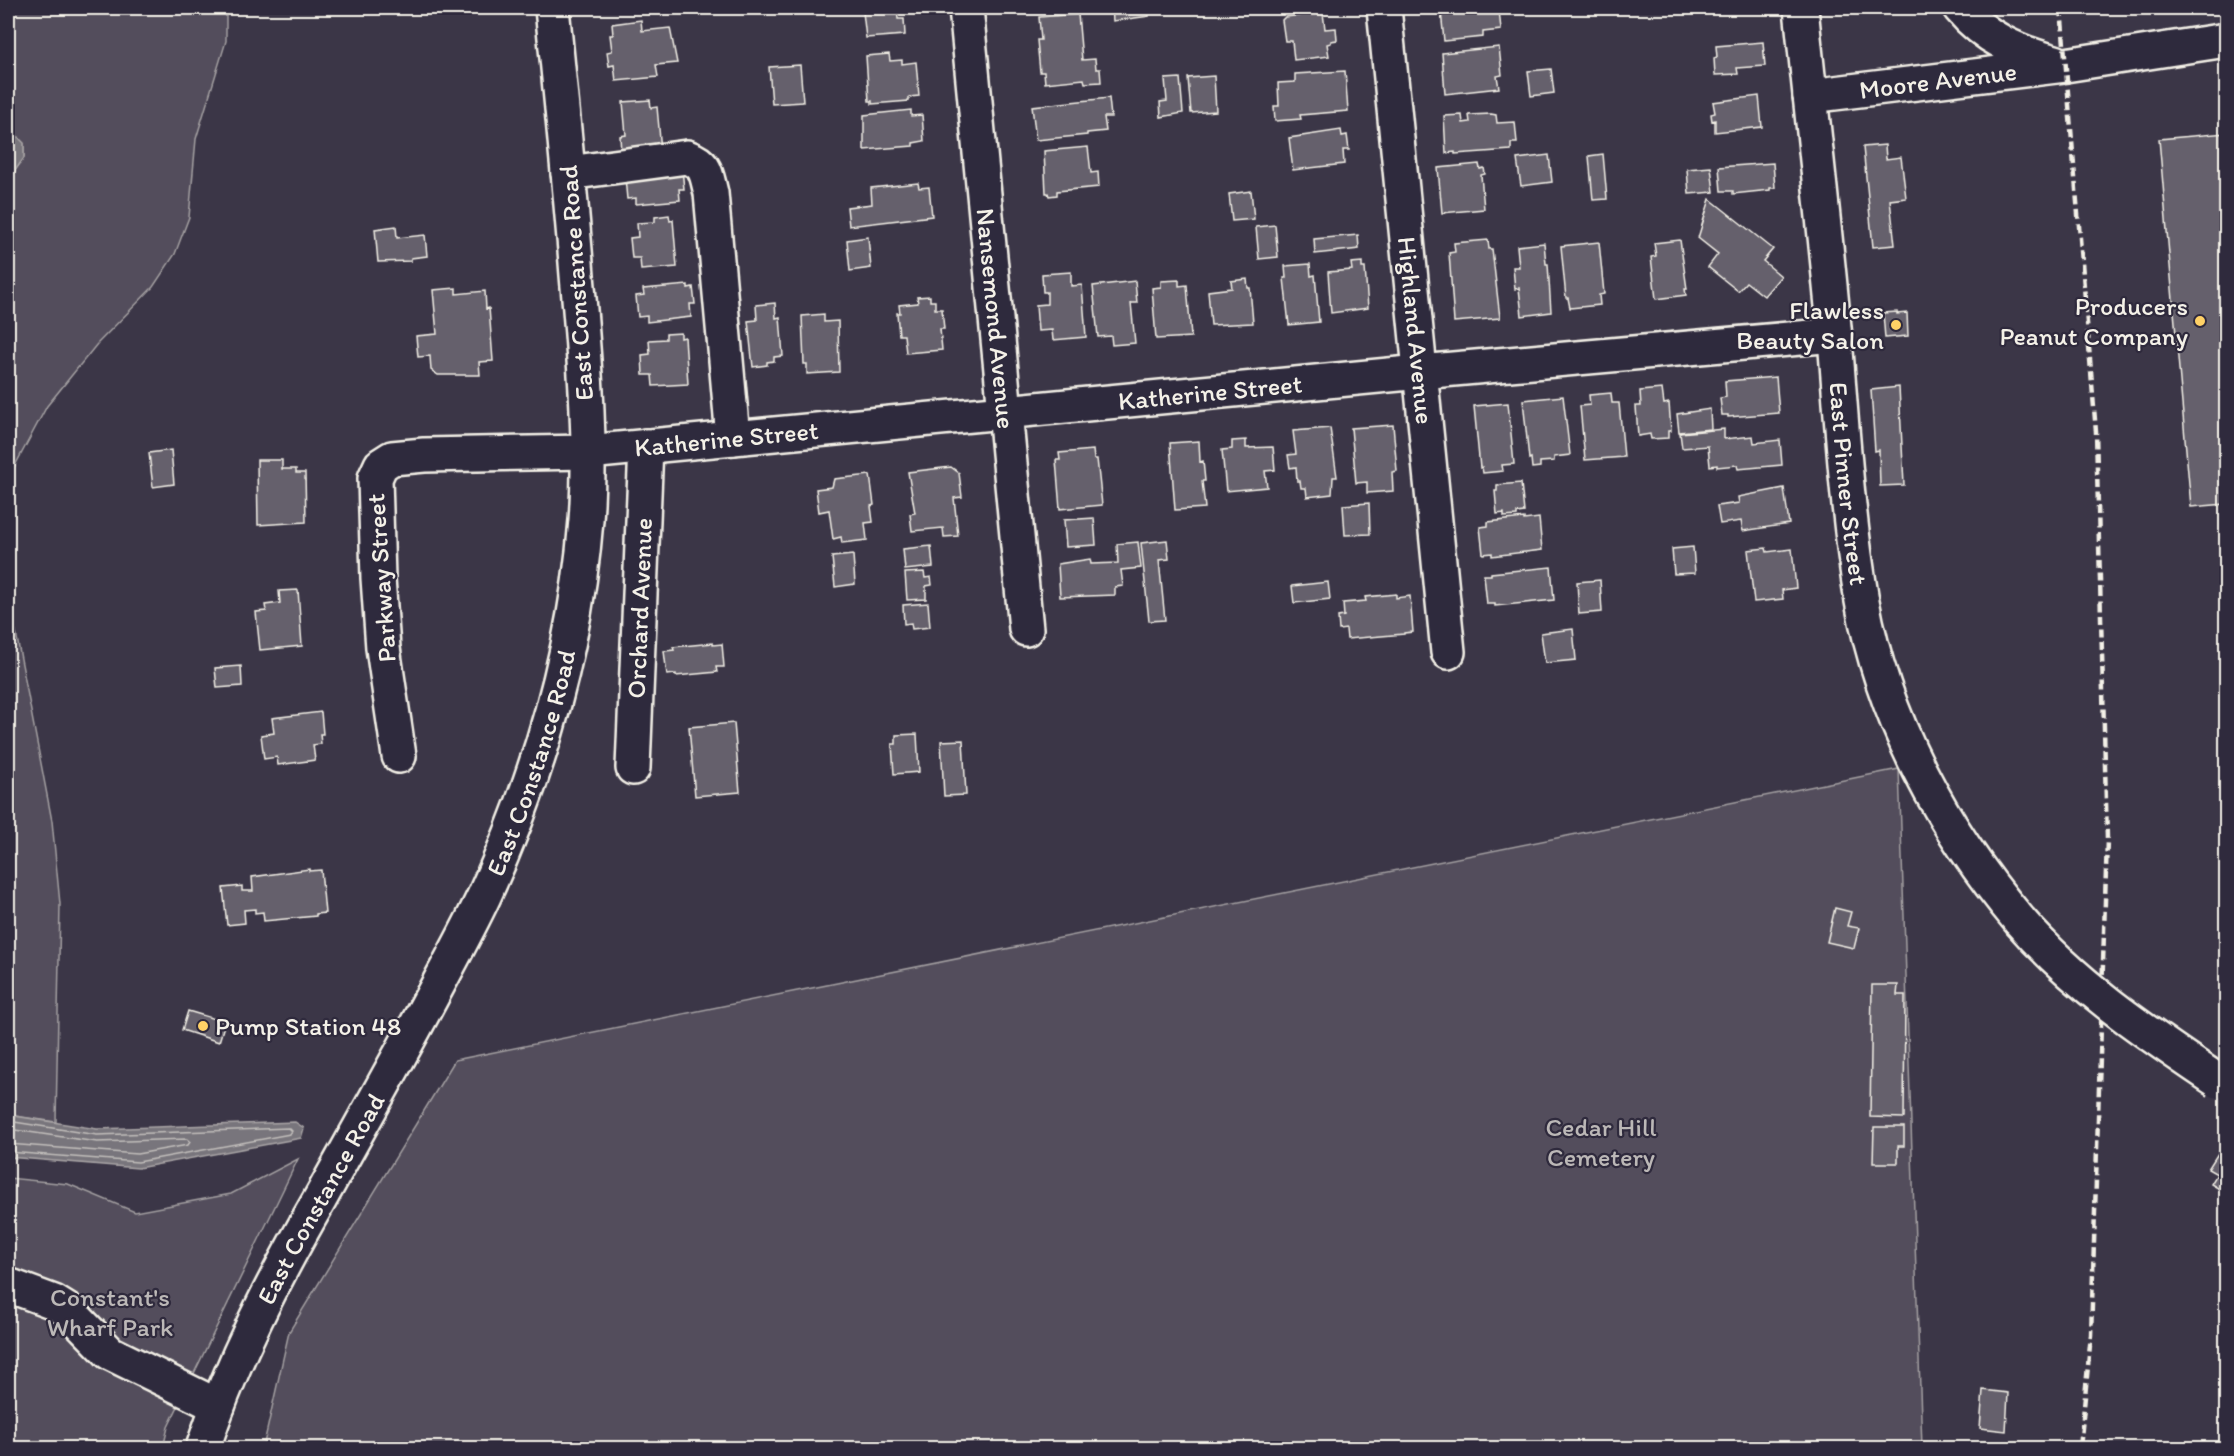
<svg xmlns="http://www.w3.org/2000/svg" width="2234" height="1456" font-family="Itim,sans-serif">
<rect width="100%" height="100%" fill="#3b3647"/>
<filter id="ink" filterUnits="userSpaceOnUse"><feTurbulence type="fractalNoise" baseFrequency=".0167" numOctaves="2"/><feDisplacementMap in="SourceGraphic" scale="12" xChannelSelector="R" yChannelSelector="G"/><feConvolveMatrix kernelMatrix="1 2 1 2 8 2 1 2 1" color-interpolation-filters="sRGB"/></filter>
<g filter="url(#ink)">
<!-- green -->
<path fill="#534e5c" stroke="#a4a0a2" stroke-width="1.5" d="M8 8H226V41L196 139 189 217 175 254 153 287 97 344 47 406 10 475 8 487V171L14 172 24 158V144L8 127Z
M8 591 52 821 60 904 56 1122 8 1115Z
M1899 769 1922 1448H263L289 1332 455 1060Z
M298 1159 168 1427 163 1448H8V1178L68 1184 135 1212 231 1194Z"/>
<!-- water -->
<path fill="#78747b" stroke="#aaa6a7" stroke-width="1.5" d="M8 127 24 143V158L14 172 8 171V155L10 153 11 144 8 140Z
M8 1115 97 1129 295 1122 304 1128 301 1138 138 1168 8 1157Z"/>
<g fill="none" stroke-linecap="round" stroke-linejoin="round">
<!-- shore -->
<path stroke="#c2bfbc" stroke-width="1.5" d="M8 1121 97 1135 289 1128 292 1131 290 1134 138 1162 8 1152
M8 1129 97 1142 187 1139 190 1142 188 1145 137 1154 8 1144"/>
</g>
<!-- building -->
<path fill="#65616c" stroke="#f4f1e8" stroke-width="1.5" d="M860 8H897L898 19H904L905 35 866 38 863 12H860Z
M1112 8H1148L1149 16 1113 21Z
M1458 8H1481L1482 11 1499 10 1501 30 1483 32V37L1444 41 1441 11Z
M1323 13 1325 29 1336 28 1337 40 1331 41V43L1327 44 1329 56 1294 60 1292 41H1285L1282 20 1285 17Z
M1078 14 1082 60 1095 59 1096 69H1100L1101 82 1085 83 1084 79 1045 83 1044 72H1040L1037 40H1041L1039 17Z
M641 20 642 31 670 28 677 63 656 65 658 77 616 81 614 65 609 66 607 52 612 51 610 35H613L612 24Z
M1763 42 1765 66 1737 68 1738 74 1715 75 1714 58 1717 57 1716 46Z
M1499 47 1502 75 1497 76 1499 88 1445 94 1442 53Z
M889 54 890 61 902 60V64L916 62 919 96 909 97V101L872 104V101H869L866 56Z
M800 65 803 102 772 104 769 67Z
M1551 69 1554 93 1531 96 1528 71Z
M1345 71 1348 111 1300 115 1301 119 1275 121 1274 106H1279L1278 83 1295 82V74Z
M1214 76 1216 111 1191 113 1188 78Z
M1180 78 1183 113 1161 117 1160 102 1167 101 1165 79Z
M1759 96 1762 127 1715 132V120L1712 121 1711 114 1715 113 1713 102Z
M1109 98 1111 117H1104L1106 131 1087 133V135L1036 140 1032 106Z
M650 100 651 108 657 107 661 150 621 153 620 136 626 135 623 102Z
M911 110V116L922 115 924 141 913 143V146L864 150V115Z
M1491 114 1496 115 1497 123 1515 122 1517 143H1511V150L1455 154V152L1446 153 1444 116 1462 115 1463 123 1470 122 1469 115Z
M1341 130 1342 136 1347 135 1349 150H1343L1344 164 1293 170 1289 138Z
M2226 133V504L2191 507 2159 139Z
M1885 145 1886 159 1901 157 1906 198 1890 200 1895 245 1873 247 1863 147Z
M1088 147 1091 173 1098 172 1099 187 1057 191V195L1049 196 1048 193H1046L1044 151Z
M1603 154 1607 199 1593 200 1589 156Z
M1549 155 1552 182 1521 186 1517 159Z
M1773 163 1775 188H1770V190L1733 194V191H1721L1719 167Z
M1479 164 1480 169 1484 168 1485 174 1481 175 1484 209 1442 213 1438 168Z
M1711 167 1714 192 1689 194 1687 169Z
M682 169 684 189H679L680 200 636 204V198L627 199 625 178Z
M918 183 919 188 929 187 932 216 849 226 847 207 872 204 871 188Z
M1251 191 1254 219 1232 221 1229 194Z
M1710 199 1773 249 1763 261 1781 276 1764 296 1746 282 1738 291 1708 267 1718 254 1698 238Z
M669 215 670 221 673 220 677 267 641 270 640 258H632L630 238 638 237 637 223 655 222V217Z
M1275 225 1278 257 1259 259 1256 227Z
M396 226 397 238 425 235 427 256 411 258V261L378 262 375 229Z
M1358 235 1359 249 1315 254 1314 239Z
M868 237 871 268 850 271 847 240Z
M1488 240 1489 249H1492L1500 318 1454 322 1449 253 1455 252 1454 243Z
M1680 240 1687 289H1685L1686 295 1656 299 1651 257 1656 256 1654 243Z
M1599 242 1604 294 1599 295 1600 305 1570 308 1568 298H1566L1561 246Z
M1544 243 1546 264H1548L1551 312 1522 316 1519 288 1515 289 1513 267H1519L1517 246Z
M1362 262V268H1365L1368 308 1331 313 1328 272 1352 270 1351 263Z
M1310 264 1311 276 1315 275 1319 322 1289 325 1284 278H1286L1285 266Z
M1071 272V286L1082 285 1086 337 1053 340 1052 330 1038 331 1036 305 1047 304V292H1043L1042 274Z
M1247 279 1248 288H1250L1253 323 1211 325 1208 291 1232 288 1231 281Z
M1179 280V286L1187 285 1191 337 1156 339 1152 288 1161 287V281Z
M1135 281 1137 303H1131L1135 343 1112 345 1111 336 1098 337 1093 286Z
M688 285V288L693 287 695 304H690L691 317 647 322V316L638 317 636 296 644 295 643 289Z
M456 288V294L485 291 486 309 489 308 493 361 479 362 480 375H438L431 370 430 356 418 357 416 336 437 334 433 290Z
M930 296V301H935V309H942L944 329H940L942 350 906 353 904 335H899L897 313H900L899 305 918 303 917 297Z
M775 303 776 318 780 317 783 356 774 357V361L767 362V365L753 367 748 321 757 320 756 305Z
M1897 312V314L1907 313 1908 336 1885 338 1883 313Z
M824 314V322L838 321 839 372 807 374V364H804L802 316Z
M681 333V338L685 337 688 384 653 386 652 375H643L642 355 650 354 649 340 666 339V334Z
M1776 377 1779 413 1728 417V415H1722L1720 398 1726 397 1725 381Z
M1899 387 1904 485 1880 486 1879 450 1875 451 1871 390Z
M1662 389 1664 404 1669 403 1671 431H1668V438L1651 439 1650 434 1638 436 1636 406H1641L1640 391Z
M1611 393 1612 403H1619L1624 457 1585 460 1580 406 1590 405 1589 395Z
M1563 396 1570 455 1554 457V461L1540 462V467L1532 468 1531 458 1529 459 1523 400Z
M1508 403 1514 464 1502 465 1503 471 1483 473 1482 467 1480 468 1474 406Z
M1710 409 1711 429 1679 432 1677 414Z
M1393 425 1397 471 1392 472 1393 491 1367 493V482L1356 483 1351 428Z
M1330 428 1337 477H1333L1332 494 1307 497 1306 488H1301L1300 481H1297L1296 467 1290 468 1288 455 1296 454 1293 431Z
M1724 429V439L1753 436 1754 443 1780 440 1782 465 1738 469 1737 465 1717 467V465L1710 466 1708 446 1682 448 1680 433Z
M1246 440V448L1273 447 1275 470 1265 471 1267 487 1226 491 1222 450 1232 449V441Z
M1199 441 1200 462 1203 461 1205 481H1202L1205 508 1175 510 1170 443Z
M171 450 174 484 153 487 149 453Z
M1093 450 1094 459H1097L1102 505 1060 509 1056 460H1060L1059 453Z
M257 460H282V469H296V473H305L306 522 258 525Z
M951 467 959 473 962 497 954 498 958 536 944 537 943 528 912 531 910 514 915 513 908 472Z
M870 475 874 505 871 506 873 522 865 523 867 540 842 543 841 537 833 539 829 510 819 512 816 489 832 487 834 479Z
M1521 483 1524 512 1517 513V516L1504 517V513L1497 514 1495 491H1497V485Z
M1784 488 1789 524 1743 531 1741 521 1720 524 1717 506 1739 503 1738 497Z
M1369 503 1370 534 1345 535 1343 505Z
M1094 518 1096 545 1066 547 1064 520Z
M1524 518V520L1539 518 1542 550 1492 556V553L1483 554 1480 527 1488 526V522Z
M1167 540 1169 559 1159 560 1165 620 1149 621 1141 543Z
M1138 542 1141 568 1121 570 1123 586 1115 587V595L1060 597 1058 564 1090 559 1091 564 1118 563 1117 544Z
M931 546 933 567 905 570 903 549Z
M1693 547 1695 573 1674 574 1672 549Z
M1766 548 1767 552 1792 549 1796 588 1782 590 1783 599 1754 602 1748 550Z
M853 555 855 584 835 587 832 557Z
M1551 567 1554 600 1495 606V604H1487L1484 575H1491V573Z
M924 572 925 578 931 577 932 585 926 586V599L907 600 905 573Z
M1600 580 1602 612 1579 614 1577 582Z
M1328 582 1330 599 1294 603 1292 586Z
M298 590 302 646 260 650 256 612 266 611 265 605 280 603 279 591Z
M1396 594V598L1410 596 1413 632 1404 633V634L1347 639 1346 629 1339 630 1338 617 1344 616 1343 603 1366 601 1365 597Z
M928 603 930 627 912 629 911 623 904 624 903 605Z
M1573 629 1576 660 1545 663 1541 633Z
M713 643V645L722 644 724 667H716L717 672 676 676V674L667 675 664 651 674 650 673 647Z
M241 666 242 686 217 688 215 668Z
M321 712 323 734H320L321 744 313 745 315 760 278 765 277 757 264 759 261 735 274 733 272 718Z
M734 723 740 792 695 796 689 727Z
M917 734 919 772 894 774 892 744H896V735Z
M963 740 966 795 944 796 941 741Z
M309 869V871L321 870 325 913 316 914V916L264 921 263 912 255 913V909L244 910 245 923 227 925 223 888 242 886V891H253L252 877Z
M1835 908 1851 912 1847 926 1859 928 1854 948 1827 942Z
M1872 985H1898L1897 995H1905L1904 1118 1870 1117Z
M188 1011 225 1022 219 1042 182 1030Z
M1874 1127H1904V1146H1898V1163H1873Z
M2226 1149V1193L2211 1184 2217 1174 2208 1169 2220 1150 2224 1153Z
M1983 1390 2008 1393 2006 1431 1980 1428Z"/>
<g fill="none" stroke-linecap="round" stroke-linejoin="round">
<defs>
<g id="minor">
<path id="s1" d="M966 8 1026 629"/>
<path id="s2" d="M1384 8 1448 652"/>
<path d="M1960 8C1985 38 2017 52 2055 62"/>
<path id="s3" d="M1810 96 2065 65 2226 40"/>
<path d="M568 173 687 157C707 164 706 174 711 193L733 438"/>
<path id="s4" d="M399 756 383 648 378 578 375 478 381 465 392 458 424 455 588 452 1420 372 1834 335"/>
<path id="s5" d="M633 768 646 446"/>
<path d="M8 1285 54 1302 70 1312 110 1353 218 1406"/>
</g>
<g id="major">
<path id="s6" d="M1801 8C1812 118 1825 228 1835 338 1842 425 1847 514 1862 601 1883 719 1943 830 2020 921"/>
<path id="s7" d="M203 1448C232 1360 274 1279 320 1199 357 1132 395 1065 431 998 449 964 468 930 484 896 538 778 576 649 586 520 592 438 584 356 577 275 570 186 561 97 552 8"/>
</g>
</defs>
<!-- minor casing -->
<use href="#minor" stroke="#f4f1e8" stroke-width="38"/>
<!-- major casing -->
<use href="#major" stroke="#f4f1e8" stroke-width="38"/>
<!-- minor -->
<use href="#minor" stroke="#2f2a3d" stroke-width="33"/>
<!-- major -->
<use href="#major" stroke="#2f2a3d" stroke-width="33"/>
<!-- rail -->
<path stroke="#f4f1e8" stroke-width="4.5" stroke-dasharray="9 4.5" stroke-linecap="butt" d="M2061 8 2096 432 2107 839 2091 1335 2080 1448"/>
<defs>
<path id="major-bridge" d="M2020 921C2076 986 2147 1033 2218 1081"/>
</defs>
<!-- major-bridge casing -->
<use href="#major-bridge" stroke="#f4f1e8" stroke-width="38" stroke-linecap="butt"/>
<!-- major-bridge -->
<use href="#major-bridge" stroke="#2f2a3d" stroke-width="33"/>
</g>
</g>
<!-- markers -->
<g fill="#ffd166" stroke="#2f2a3d" stroke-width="2">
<circle cx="2200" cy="321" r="6"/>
<circle cx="1896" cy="325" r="6"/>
<circle cx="203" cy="1026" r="6"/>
</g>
<g text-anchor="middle" stroke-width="4.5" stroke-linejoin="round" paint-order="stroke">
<!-- street labels -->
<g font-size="26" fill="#f4f1e8" stroke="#2f2a3d">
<text dy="9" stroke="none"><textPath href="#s3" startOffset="129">Moore Avenue</textPath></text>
<text transform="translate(576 283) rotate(-94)" y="9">East Constance Road</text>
<text dy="9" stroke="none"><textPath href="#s1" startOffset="312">Nansemond Avenue</textPath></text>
<text dy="9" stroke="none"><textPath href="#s2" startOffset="324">Highland Avenue</textPath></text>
<text dy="9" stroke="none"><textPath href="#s4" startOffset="1128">Katherine Street</textPath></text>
<text dy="9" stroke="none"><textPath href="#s4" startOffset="642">Katherine Street</textPath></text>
<text dy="9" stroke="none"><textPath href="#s6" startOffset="478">East Pinner Street</textPath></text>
<text transform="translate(381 578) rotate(-94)" y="9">Parkway Street</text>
<text dy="9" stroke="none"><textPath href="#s5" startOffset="160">Orchard Avenue</textPath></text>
<text dy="9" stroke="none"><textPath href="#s7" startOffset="762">East Constance Road</textPath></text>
<text dy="9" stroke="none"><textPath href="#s7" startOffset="276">East Constance Road</textPath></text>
</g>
<!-- poi labels -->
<g font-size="26" fill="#f4f1e8" stroke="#2f2a3d" text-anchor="end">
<text x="2188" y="315">Producers<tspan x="2188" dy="30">Peanut Company</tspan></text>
<text x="1884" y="319">Flawless<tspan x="1884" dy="30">Beauty Salon</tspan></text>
<text x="215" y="1035" text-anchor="start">Pump Station 48</text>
</g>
<!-- park labels -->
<g font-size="26" fill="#bcb8b7" stroke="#2f2a3d">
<text x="1601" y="1136">Cedar Hill<tspan x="1601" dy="30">Cemetery</tspan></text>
<text x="110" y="1306">Constant's<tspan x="110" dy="30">Wharf Park</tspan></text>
</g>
</g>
<!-- margin -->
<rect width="2234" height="1456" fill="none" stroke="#2f2a3d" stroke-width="30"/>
<rect x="15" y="15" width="2204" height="1426" fill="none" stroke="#f4f1e8" stroke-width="2" filter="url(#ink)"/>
</svg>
